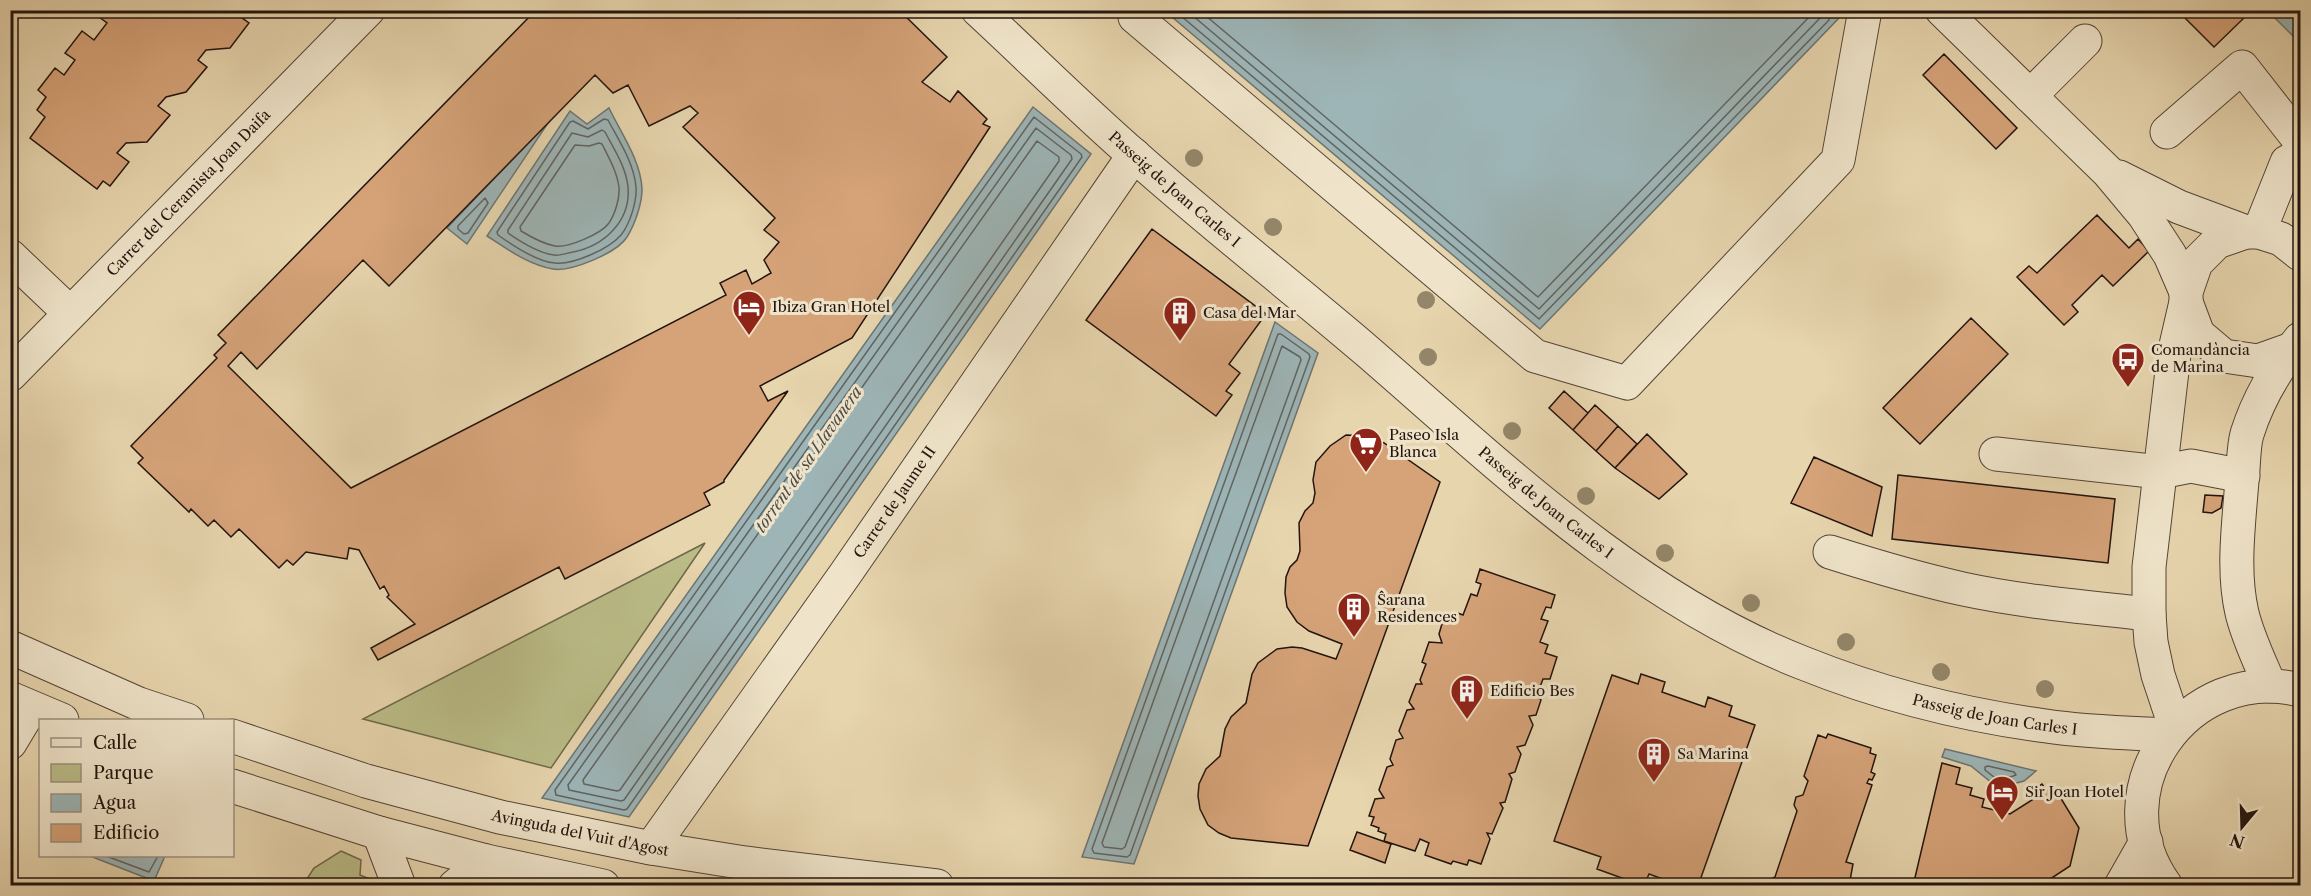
<svg xmlns="http://www.w3.org/2000/svg" width="2311" height="896" font-family="'Libre Caslon Text',serif">
<rect width="100%" height="100%" fill="#e7d5ae"/>
<filter id="stains"><feTurbulence type="fractalNoise" baseFrequency=".00333" numOctaves="4"/><feColorMatrix values="0 0 0 0 .2 0 0 0 0 .09 0 0 0 0 .02 0 0 0 .5 -.17"/></filter>
<radialGradient id="worn" r=".72"><stop offset=".6" stop-color="#630" stop-opacity="0"/><stop offset="1" stop-color="#630" stop-opacity=".3"/></radialGradient>
<!-- green -->
<path fill="#babc87" stroke="#6e684a" stroke-width="1.5" d="M705 543 551 768 363 719Z
M341 851 361 860 360 875 379 883 378 885H303L314 868Z"/>
<!-- water -->
<path fill="#9db5b7" stroke="#6c7573" stroke-width="1.5" d="M1832 10 1839 18 1540 329 1165 11Z
M2268 11H2300V36L2296 39Z
M1033 107 1091 154 629 817 542 798Z
M609 108C621 133 641 161 642 189 642 204 635 224 627 237 617 253 571 272 553 269 529 265 507 249 487 236L570 111 587 124Z
M550 120 467 244 447 228Z
M1275 322 1318 353 1134 864 1082 857Z
M1945 749 2036 771 2024 781 1998 788 1971 766 1942 757Z
M90 856H165L154 881Z"/>
<g fill="none" stroke-linecap="round" stroke-linejoin="round">
<!-- shore -->
<path stroke="#606462" stroke-width="1.5" d="M1174 10 1539 319 1829 20 1828 10
M1186 10 1539 309 1820 18 1821 10
M1199 10 1538 297 1811 15 1812 10
M1034 117 1081 154 1082 157 627 809 624 810 556 795 555 790Z
M604 119 608 120C619 141 634 163 636 187 637 201 630 224 621 235 609 249 573 265 555 263 537 262 512 245 498 235L497 232 570 122 573 121 588 129Z
M1036 128 1071 155 1072 159 624 800 621 801 569 790 568 785Z
M602 130 605 132C614 149 626 167 628 187 631 221 604 246 573 252 567 253 560 256 554 255 539 253 521 242 508 233V230L572 133 588 137Z
M1037 141 1059 157V161L620 790 617 791 584 784 583 780Z
M599 143 602 144C609 158 617 172 619 187 620 198 615 214 609 223 601 234 568 248 555 246 543 244 531 237 521 231L520 227 575 145 589 146Z
M485 198 488 203 468 233 464 234 458 229V226Z
M1278 334H1281L1309 354 1310 357 1130 855 1127 857 1094 853 1092 849Z
M1282 346 1300 357 1301 360 1125 847 1122 849 1104 847 1102 843Z
M1988 766 2014 772 2016 775 1999 781 1985 770V767Z
M106 856 149 872 158 856"/>
</g>
<!-- building -->
<path fill="#d6a379" stroke="#23140e" stroke-width="1.5" fill-rule="evenodd" d="M105 10H158L167 17 172 10H242L238 15 249 23 230 48 206 50 198 60 207 67 186 92 166 97 158 106 170 115 147 142 126 143 117 153 129 162 110 186 103 181 97 189 30 138 45 117 37 110 46 97 38 90 55 68 64 75 75 60 65 53 82 31 94 40 107 23 99 17Z
M536 10H731L738 18 745 10H899L947 57 922 82 950 102 958 91 987 119 983 124 990 127 852 338 760 386 768 401 788 391 724 480V482L704 493 710 505 565 579 559 567 378 660 371 648 415 624 387 597 389 595 384 586 380 589 359 550 349 548 347 559 306 552 293 565 287 560 279 568 239 529 231 537 214 520 208 526 191 509 189 512 138 463 143 458 131 446 217 358 214 355 226 343 218 335ZM595 75 613 93 628 85 649 126 690 106 698 113 683 127 775 218 764 230 779 242 764 260 771 273 752 284 746 270 720 283 726 295 351 488 228 366 241 352 257 369 363 260 389 286Z
M2193 10H2239L2245 17 2214 47 2185 18Z
M1944 54 2017 128 1996 149 1923 75Z
M2097 215 2129 248 2138 239 2149 251 2113 286 2102 275 2072 305 2078 312 2064 325 2017 277 2029 266 2037 273Z
M1152 229 1266 314 1229 364 1240 373 1226 391 1232 395 1216 416 1086 320Z
M1971 318 2008 354 1920 444 1883 408Z
M1564 391 1588 413 1573 430 1549 408Z
M1595 405 1618 426 1596 451 1573 430Z
M1618 426 1637 444 1615 468 1596 451Z
M1647 434 1687 474 1659 499 1615 468Z
M1346 435 1367 436 1384 443 1440 482 1308 846 1231 838 1219 833 1208 825 1200 809 1198 796 1199 784 1206 769 1220 756 1225 729 1231 717 1246 703 1252 674 1258 663 1277 649 1292 647 1302 648 1336 659 1342 644 1309 631 1297 622 1287 607 1285 593 1286 577 1290 567 1297 560 1300 551 1299 523 1305 511 1313 503 1315 493 1313 480 1316 462 1330 446Z
M1814 457 1882 487 1872 536 1791 503Z
M1898 475 2115 499 2108 563 1892 539Z
M2205 495 2223 496 2221 508 2212 513 2203 512Z
M1480 569 1555 595 1551 608 1546 607 1541 619 1548 621 1540 642 1548 645 1545 653 1557 657 1550 679H1543L1537 695 1541 700 1536 715 1529 716 1533 725 1525 745 1517 747 1521 754 1515 772 1509 774 1512 779 1505 802 1500 803 1503 808 1492 834 1487 833 1490 839 1481 864 1469 860 1467 865 1453 861 1451 864 1425 855 1429 843 1420 839 1415 851 1384 841 1386 834 1378 831 1379 828 1371 825 1374 817 1369 816 1375 799 1384 798 1379 790 1387 767 1393 765 1390 759 1396 740 1403 738 1399 731 1407 710 1414 709 1409 702 1416 684H1422L1420 680 1426 664 1422 662 1429 642 1442 643 1439 634 1444 617 1452 620 1455 612 1463 615 1471 594 1477 596 1481 584 1476 582Z
M1641 674 1665 682 1662 692 1705 707 1708 697 1732 706 1729 716 1755 725 1698 886H1682L1649 874 1644 886 1597 869 1601 857 1554 841 1612 675 1638 684Z
M1828 734 1871 748 1870 753 1876 755 1871 772 1875 774 1872 780 1869 779 1867 783 1872 785 1846 862 1853 864 1849 886H1767L1768 881 1775 877 1797 811 1794 805 1796 797 1803 795 1808 781 1804 776 1818 735 1826 738Z
M1942 763 1960 768 1956 784 1972 788 1970 795 1984 799 1982 807 2010 814 2032 800 2028 794 2042 784 2047 791 2054 787 2079 828 2070 866 2044 883 2046 886H1913Z
M1357 832 1391 844 1385 863 1350 850Z"/>
<g fill="none" stroke-linecap="round" stroke-linejoin="round">
<defs>
<g id="minor">
<path id="s1" d="M978 10C1031 59 1082 110 1136 157 1211 224 1291 286 1367 351 1500 466 1636 598 1803 663 1880 694 1964 715 2046 726 2086 732 2127 733 2167 735"/>
<path d="M1135 10V17L1535 356 1627 383 1838 160 1865 10"/>
<path d="M1942 10 2108 172 2144 215 2170 255 2186 292"/>
<path d="M2030 96 2085 41"/>
<path d="M2167 132 2242 67 2300 141"/>
<path d="M2119 177 2179 207 2246 232H2259L2281 239 2300 254"/>
<path d="M2259 232 2287 162 2300 155"/>
<path d="M10 256 70 313"/>
<path d="M2186 302 2198 334 2224 356 2258 361 2289 350"/>
<path id="s2" d="M10 375 368 10"/>
<path d="M1996 454 2160 472 2191 466 2243 476"/>
<path d="M1830 552C1874 566 1918 579 1963 589 2023 602 2087 607 2149 614"/>
<path d="M10 647 139 704 187 720"/>
<path d="M2270 686C2260 662 2248 638 2242 613 2232 570 2239 523 2242 480 2244 466 2243 448 2247 434 2258 399 2277 367 2300 339"/>
<path d="M10 698 62 720"/>
<path d="M2175 726 2158 675 2151 642 2149 614V567L2174 354 2186 302V292L2196 263 2217 242 2246 232"/>
<path id="s3" d="M232 736 366 781 500 817 651 848 745 863 937 886"/>
<path d="M10 743 31 708"/>
<path d="M232 786 379 833 486 861 603 886"/>
<path d="M379 833 399 886"/>
<path id="s4" d="M651 848 846 573 1134 155"/>
<path d="M455 886 486 861"/>
<path d="M2121 886 2146 842"/>
<path d="M2166 886C2096 790 2188 662 2300 690"/>
</g>
</defs>
<!-- minor casing -->
<use href="#minor" stroke="#544436" stroke-width="35"/>
<!-- minor -->
<use href="#minor" stroke="#efe4ca" stroke-width="33"/>
</g>
<!-- trees -->
<g fill="#94866a">
<circle cx="1194" cy="158" r="9"/>
<circle cx="1273" cy="227" r="9"/>
<circle cx="1426" cy="300" r="9"/>
<circle cx="1428" cy="357" r="9"/>
<circle cx="1512" cy="431" r="9"/>
<circle cx="1586" cy="496" r="9"/>
<circle cx="1665" cy="553" r="9"/>
<circle cx="1751" cy="603" r="9"/>
<circle cx="1846" cy="642" r="9"/>
<circle cx="1941" cy="672" r="9"/>
<circle cx="2045" cy="689" r="9"/>
</g>
<!-- icons -->
<defs>
<symbol id="hotel-pin" viewBox="-11 -11 22 30"><path d="M0 17L-7.5 6A9.5 9.5 0 1 1 7.5 6Z" fill="#8f2418" stroke="#efe4ca"/><path d="M-6-4.5h1.5V1H6V5H4.5V3h-9V5H-6ZM-4 0a1.8 1.8 0 1 1 3.6 0ZM.5 0V-2.5h3Q6-2.5 6 0Z" fill="#fff"/></symbol>
<symbol id="building-pin" viewBox="-11 -11 22 30"><path d="M0 17L-7.5 6A9.5 9.5 0 1 1 7.5 6Z" fill="#8f2418" stroke="#efe4ca"/><path d="M-4-6H4V6H1V3H-1V6H-4ZM-2.5-4.3h1.7v1.8h-1.7ZM.8-4.3h1.7v1.8H.8ZM-2.5-1h1.7V.8h-1.7ZM.8-1h1.7V.8H.8Z" fill="#fff"/></symbol>
<symbol id="bus-pin" viewBox="-11 -11 22 30"><path d="M0 17L-7.5 6A9.5 9.5 0 1 1 7.5 6Z" fill="#8f2418" stroke="#efe4ca"/><path d="M-5-6H5V4H4V6H2V4H-2V6H-4V4H-5ZM-3.5-4V0h7V-4ZM-3.5 1.2v1.5H-2V1.2ZM2 1.2v1.5H3.5V1.2Z" fill="#fff"/></symbol>
<symbol id="supermarket-pin" viewBox="-11 -11 22 30"><path d="M0 17L-7.5 6A9.5 9.5 0 1 1 7.5 6Z" fill="#8f2418" stroke="#efe4ca"/><path d="M-6-5.5h2.5l.6 2H6L4.5 2H-2.5L-4.4-4H-6ZM-1.5 3.2a1.3 1.3 0 1 0 .1 0ZM3 3.2a1.3 1.3 0 1 0 .1 0Z" fill="#fff"/></symbol>
</defs>
<g fill-rule="evenodd">
<use href="#hotel-pin" x="730" y="288" width="38" height="52"/>
<use href="#building-pin" x="1161" y="294" width="38" height="52"/>
<use href="#bus-pin" x="2109" y="340" width="38" height="52"/>
<use href="#supermarket-pin" x="1347" y="425" width="38" height="52"/>
<use href="#building-pin" x="1335" y="590" width="38" height="52"/>
<use href="#building-pin" x="1448" y="672" width="38" height="52"/>
<use href="#building-pin" x="1635" y="735" width="38" height="52"/>
<use href="#hotel-pin" x="1983" y="773" width="38" height="52"/>
</g>
<g text-anchor="middle" stroke-width="6" stroke-linejoin="round" paint-order="stroke">
<!-- street labels -->
<g font-size="15" fill="#23140e" stroke="#efe4ca">
<text dy="5" stroke="none"><textPath href="#s1" startOffset="266">Passeig de Joan Carles I</textPath></text>
<text dy="5" stroke="none"><textPath href="#s2" startOffset="255">Carrer del Ceramista Joan Daifa</textPath></text>
<text dy="5" stroke="none"><textPath href="#s1" startOffset="752">Passeig de Joan Carles I</textPath></text>
<text dy="5" stroke="none"><textPath href="#s4" startOffset="423">Carrer de Jaume II</textPath></text>
<text dy="5" stroke="none"><textPath href="#s1" startOffset="1256">Passeig de Joan Carles I</textPath></text>
<text dy="5" stroke="none"><textPath href="#s3" startOffset="362">Avinguda del Vuit d'Agost</textPath></text>
</g>
<!-- poi labels -->
<g font-size="15" fill="#23140e" stroke="#efe4ca" text-anchor="start">
<text x="772" y="312">Ibiza Gran Hotel</text>
<text x="1203" y="318">Casa del Mar</text>
<text x="2151" y="355">Comandància<tspan x="2151" dy="17">de Marina</tspan></text>
<text x="1389" y="440">Paseo Isla<tspan x="1389" dy="17">Blanca</tspan></text>
<text x="1377" y="605">Ŝarana<tspan x="1377" dy="17">Residences</tspan></text>
<text x="1490" y="696">Edificio Bes</text>
<text x="1677" y="759">Sa Marina</text>
<text x="2025" y="797">Sir Joan Hotel</text>
</g>
<!-- water labels -->
<g font-size="16" font-style="italic" fill="#4e4c49" stroke="#efe4ca">
<text transform="translate(808 459) rotate(-55)" y="6">torrent de sa Llavanera</text>
</g>
</g>
<!-- margin -->
<rect width="2311" height="896" fill="none" stroke="#e7d5ae" stroke-width="36"/>
<rect x="12" y="12" width="2287" height="872" fill="none" stroke="#23140e" stroke-width="3"/>
<rect x="18" y="18" width="2275" height="860" fill="none" stroke="#23140e" stroke-width="1.5"/>
<!-- legend -->
<rect x="39" y="719" width="195" height="138" fill="#efe4ca" stroke="#9d917f" stroke-width="1.5"/>
<rect x="51" y="738" width="30" height="9" fill="#efe4ca" stroke="#9d917f" stroke-width="1.5"/>
<text x="93" y="749" font-size="18" fill="#23140e">Calle</text>
<rect x="51" y="764" width="30" height="18" fill="#babc87" stroke="#9d917f" stroke-width="1.5"/>
<text x="93" y="779" font-size="18" fill="#23140e">Parque</text>
<rect x="51" y="794" width="30" height="18" fill="#9db5b7" stroke="#9d917f" stroke-width="1.5"/>
<text x="93" y="809" font-size="18" fill="#23140e">Agua</text>
<rect x="51" y="824" width="30" height="18" fill="#d6a379" stroke="#9d917f" stroke-width="1.5"/>
<text x="93" y="839" font-size="18" fill="#23140e">Edificio</text>
<!-- north arrow -->
<g transform="translate(2242 827) rotate(199)" stroke="#efe4ca" stroke-width="4.5" paint-order="stroke">
<path d="M0-4.5L10 22L0 15L-10 22Z" fill="#23140e"/>
<text y="-9" font-size="16" font-weight="bold" text-anchor="middle" fill="#23140e">N</text>
</g>
<rect width="100%" height="100%" filter="url(#stains)"/>
<rect width="100%" height="100%" fill="url(#worn)"/>
</svg>
